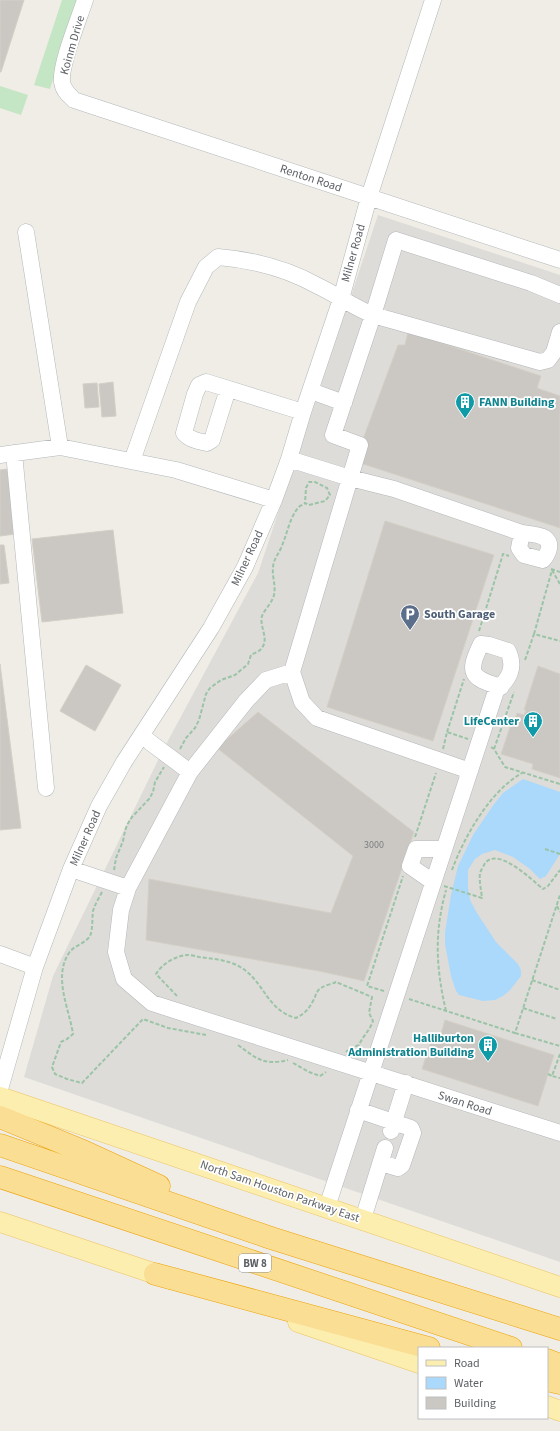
<svg xmlns="http://www.w3.org/2000/svg" width="560" height="1431" font-family="'Source Sans 3',sans-serif">
<rect width="100%" height="100%" fill="#efede6"/>
<!-- industrial -->
<path fill="#dedcd8" d="M378 215 560 275V1262L24 1077 53 976 163 750 258 573Z"/>
<!-- green -->
<path fill="#c4e6c4" d="M62 0H78L50 89 34 85Z
M0 86 28 95 21 115 0 108Z"/>
<!-- water -->
<path fill="#aad9fc" d="M523 779 560 792V854L546 876 540 879 530 869 513 857 495 850 482 854 475 859 468 870V888L470 900 477 913 496 942 518 964 521 970V976L510 990 503 996 495 1000 483 1001 459 995 456 991 451 976 445 944V932L451 895 458 866 473 835 494 804 503 793Z"/>
<!-- building -->
<path fill="#cbc8c4" stroke="#d4cfc5" d="M0 0H24L1 72H0Z
M408 332 541 376 537 388 560 396V528L360 463 362 442 398 345H405Z
M113 382 116 416 102 417 99 384Z
M97 383 99 407 85 408 83 384Z
M7 469 16 534 0 536V470Z
M385 521 494 555 433 741 327 707Z
M113 530 123 613 42 622 32 539Z
M0 545H4L9 583 0 584Z
M0 664 21 828 0 830Z
M86 665 121 685 95 731 60 711Z
M538 666 560 674V778L532 769 533 764 501 754 512 721 514 722 517 713 524 715 526 710H524Z
M258 712 414 832 364 981 324 972 146 940 149 879 331 913 353 856 217 748Z
M445 1020 554 1055 538 1106 422 1069 432 1038 439 1040Z"/>
<g fill="none" stroke-linecap="round" stroke-linejoin="round">
<defs>
<path id="minor" d="M85 0C79 19 60 64 62 82 63 90 68 94 74 100L560 260
M26 232 60 447
M228 389 212 440 207 443C198 441 190 440 184 433L195 394 199 385 206 382 303 412
M311 391 344 403
M14 453 46 788
M0 455 60 447 176 470 274 500
M289 459 350 478 360 445 333 435 373 315 540 362 548 360 554 352 560 332
M132 461 188 302 206 267 218 257C254 260 286 268 318 286 337 295 353 307 373 315L396 240 531 283 560 295
M142 735 151 743 190 772
M470 771 317 718 302 702 292 672 350 478 394 489 522 533 519 548 524 555 543 560C548 554 553 544 545 538 539 534 529 534 522 533
M71 869 128 888 121 910 116 952 124 979 152 1003 560 1133
M433 882 410 866 416 849H444
M128 888 190 772 246 701 266 680 292 672
M0 954 35 967
M0 1089 35 967 71 869 99 806 124 762 211 628 245 567 274 500 289 459 303 412 341 299 369 197 433 0
M358 1110 411 1128 413 1133 402 1165 398 1168 381 1163
M391 1131 406 1083
M327 1207 496 691C509 679 516 668 508 651L489 645 481 644C467 673 470 678 501 687
M363 1219 385 1148"/>
<path id="major" d="M0 1097 560 1287
M0 1222 171 1279
M298 1322 419 1363
M547 1406 560 1411"/>
<path id="highway" d="M0 1117 85 1152 159 1186
M0 1145 271 1238 560 1329
M0 1177 511 1348
M155 1274 429 1348
M547 1360 560 1365
M547 1380 560 1383"/>
</defs>
<!-- minor casing -->
<use href="#minor" stroke="#b3b7ba" stroke-width="17"/>
<!-- major casing -->
<use href="#major" stroke="#edc462" stroke-width="21"/>
<!-- highway casing -->
<use href="#highway" stroke="#eea208" stroke-width="23"/>
<!-- path -->
<path stroke="#9bc4a7" stroke-width="2" stroke-dasharray="4 2" stroke-linecap="butt" d="M551 569 560 572
M552 570 560 584
M479 631 503 554 509 556
M534 634 552 570
M525 660 534 634 560 641
M447 732 464 679
M491 747 494 749 505 767 560 784
M180 749 186 738 195 728 199 720 206 694 210 688 221 680 235 675 248 664 251 655C254 653 259 652 261 649 270 639 259 627 262 616 265 609 272 603 274 595 276 585 272 577 273 568 273 560 278 555 281 548 287 535 289 519 298 508 299 506 303 505 305 503L309 505 325 501 330 495 327 488 315 482H309L306 488 305 503
M443 749 447 732 468 739
M494 749 514 692
M415 837 436 773
M545 849 560 854
M114 870 116 858 123 841 125 831 127 825 132 817 149 799 153 792 155 782 164 767
M452 870C464 837 490 791 522 773
M444 886 482 898C481 889 479 881 480 873 481 870 483 867 484 865 496 844 532 880 543 889L548 886 560 870
M102 892C99 898 95 904 93 911 92 919 93 929 90 936 85 944 74 945 69 953 53 977 69 1008 73 1034L67 1039 61 1042 52 1067 55 1074 67 1079 82 1083 143 1019 168 1028 206 1035
M557 906 560 912
M532 980 560 990
M384 991 367 986 403 876
M177 996 156 974C162 964 175 956 187 955 190 955 195 956 199 957 214 959 233 960 246 971 265 986 269 1011 296 1018 304 1014 309 1009 313 1001 316 996 316 991 321 988 325 985 332 984 336 982L372 997 369 1013 373 1021C370 1030 363 1036 359 1045L351 1048 346 1052
M409 999 515 1033 560 895
M523 1008 557 1019
M446 1011C436 968 434 933 446 890
M515 1033 560 1046
M238 1045C256 1058 263 1066 288 1060
M560 1054 552 1076 560 1078
M293 1063 309 1072 320 1076 326 1072
M548 1074 552 1076"/>
<!-- minor -->
<use href="#minor" stroke="#fff" stroke-width="16"/>
<!-- major -->
<use href="#major" stroke="#fceeaf" stroke-width="20"/>
<!-- highway -->
<use href="#highway" stroke="#f9de93" stroke-width="22"/>
</g>
<!-- icons -->
<defs>
<symbol id="building-pin" viewBox="-11 -11 22 30"><path d="M0 17L-7.5 6A9.5 9.5 0 1 1 7.5 6Z" fill="#0f9aa8" stroke="#fff"/><path d="M-4-6H4V6H1V3H-1V6H-4ZM-2.5-4.3h1.7v1.8h-1.7ZM.8-4.3h1.7v1.8H.8ZM-2.5-1h1.7V.8h-1.7ZM.8-1h1.7V.8H.8Z" fill="#fff"/></symbol>
<symbol id="parking-pin" viewBox="-11 -11 22 30"><path d="M0 17L-7.5 6A9.5 9.5 0 1 1 7.5 6Z" fill="#5c6f8a" stroke="#fff"/><path d="M-3.5-5.5H1a3.5 3.5 0 0 1 0 7H-1V5.5H-3.5ZM-1-3.4V-.6H.8a1.4 1.4 0 0 0 0-2.8Z" fill="#fff"/></symbol>
</defs>
<g fill-rule="evenodd">
<use href="#building-pin" x="454" y="391" width="22" height="30"/>
<use href="#parking-pin" x="399" y="603" width="22" height="30"/>
<use href="#building-pin" x="522" y="710" width="22" height="30"/>
<use href="#building-pin" x="477" y="1034" width="22" height="30"/>
</g>
<g text-anchor="middle" stroke-width="3.5" stroke-linejoin="round" paint-order="stroke">
<!-- number labels -->
<g font-size="10" fill="#797c7e">
<text x="374" y="848">3000</text>
</g>
<!-- shield labels -->
<rect fill="#fff" stroke="#8e9194" stroke-width="1" x="239" y="1254" width="32" height="18" rx="3"/>
<g font-size="11" font-weight="bold" fill="#5e6266">
<text x="255" y="1267">BW 8</text>
</g>
<!-- street labels -->
<g font-size="12" fill="#5e6266" stroke="#fff">
<text transform="translate(72 45) rotate(-74)" y="4">Koinm Drive</text>
<text transform="translate(311 178) rotate(18)" y="4">Renton Road</text>
<text transform="translate(353 253) rotate(-74)" y="4">Milner Road</text>
<text transform="translate(247 558) rotate(-65)" y="4">Milner Road</text>
<text transform="translate(85 838) rotate(-66)" y="4">Milner Road</text>
<text transform="translate(465 1103) rotate(18)" y="4">Swan Road</text>
<text transform="translate(280 1191) rotate(19)" y="4">North Sam Houston Parkway East</text>
</g>
<!-- culture labels -->
<g font-size="12" font-weight="bold" fill="#0d838f" stroke="#fff" text-anchor="end">
<text x="479" y="406" text-anchor="start">FANN Building</text>
<text x="519" y="725">LifeCenter</text>
<text x="474" y="1042">Halliburton<tspan x="474" dy="14">Administration Building</tspan></text>
</g>
<!-- service labels -->
<g font-size="12" font-weight="bold" fill="#4e5e75" stroke="#fff" text-anchor="start">
<text x="424" y="618">South Garage</text>
</g>
</g>
<!-- legend -->
<rect x="418" y="1347" width="130" height="72" fill="#ffffff" stroke="#bfc0c2"/>
<rect x="426" y="1360" width="20" height="6" fill="#fceeaf" stroke="#bfc0c2"/>
<text x="454" y="1367" font-size="12" fill="#5e6266">Road</text>
<rect x="426" y="1377" width="20" height="12" fill="#aad9fc" stroke="#bfc0c2"/>
<text x="454" y="1387" font-size="12" fill="#5e6266">Water</text>
<rect x="426" y="1397" width="20" height="12" fill="#cbc8c4" stroke="#bfc0c2"/>
<text x="454" y="1407" font-size="12" fill="#5e6266">Building</text>
</svg>
